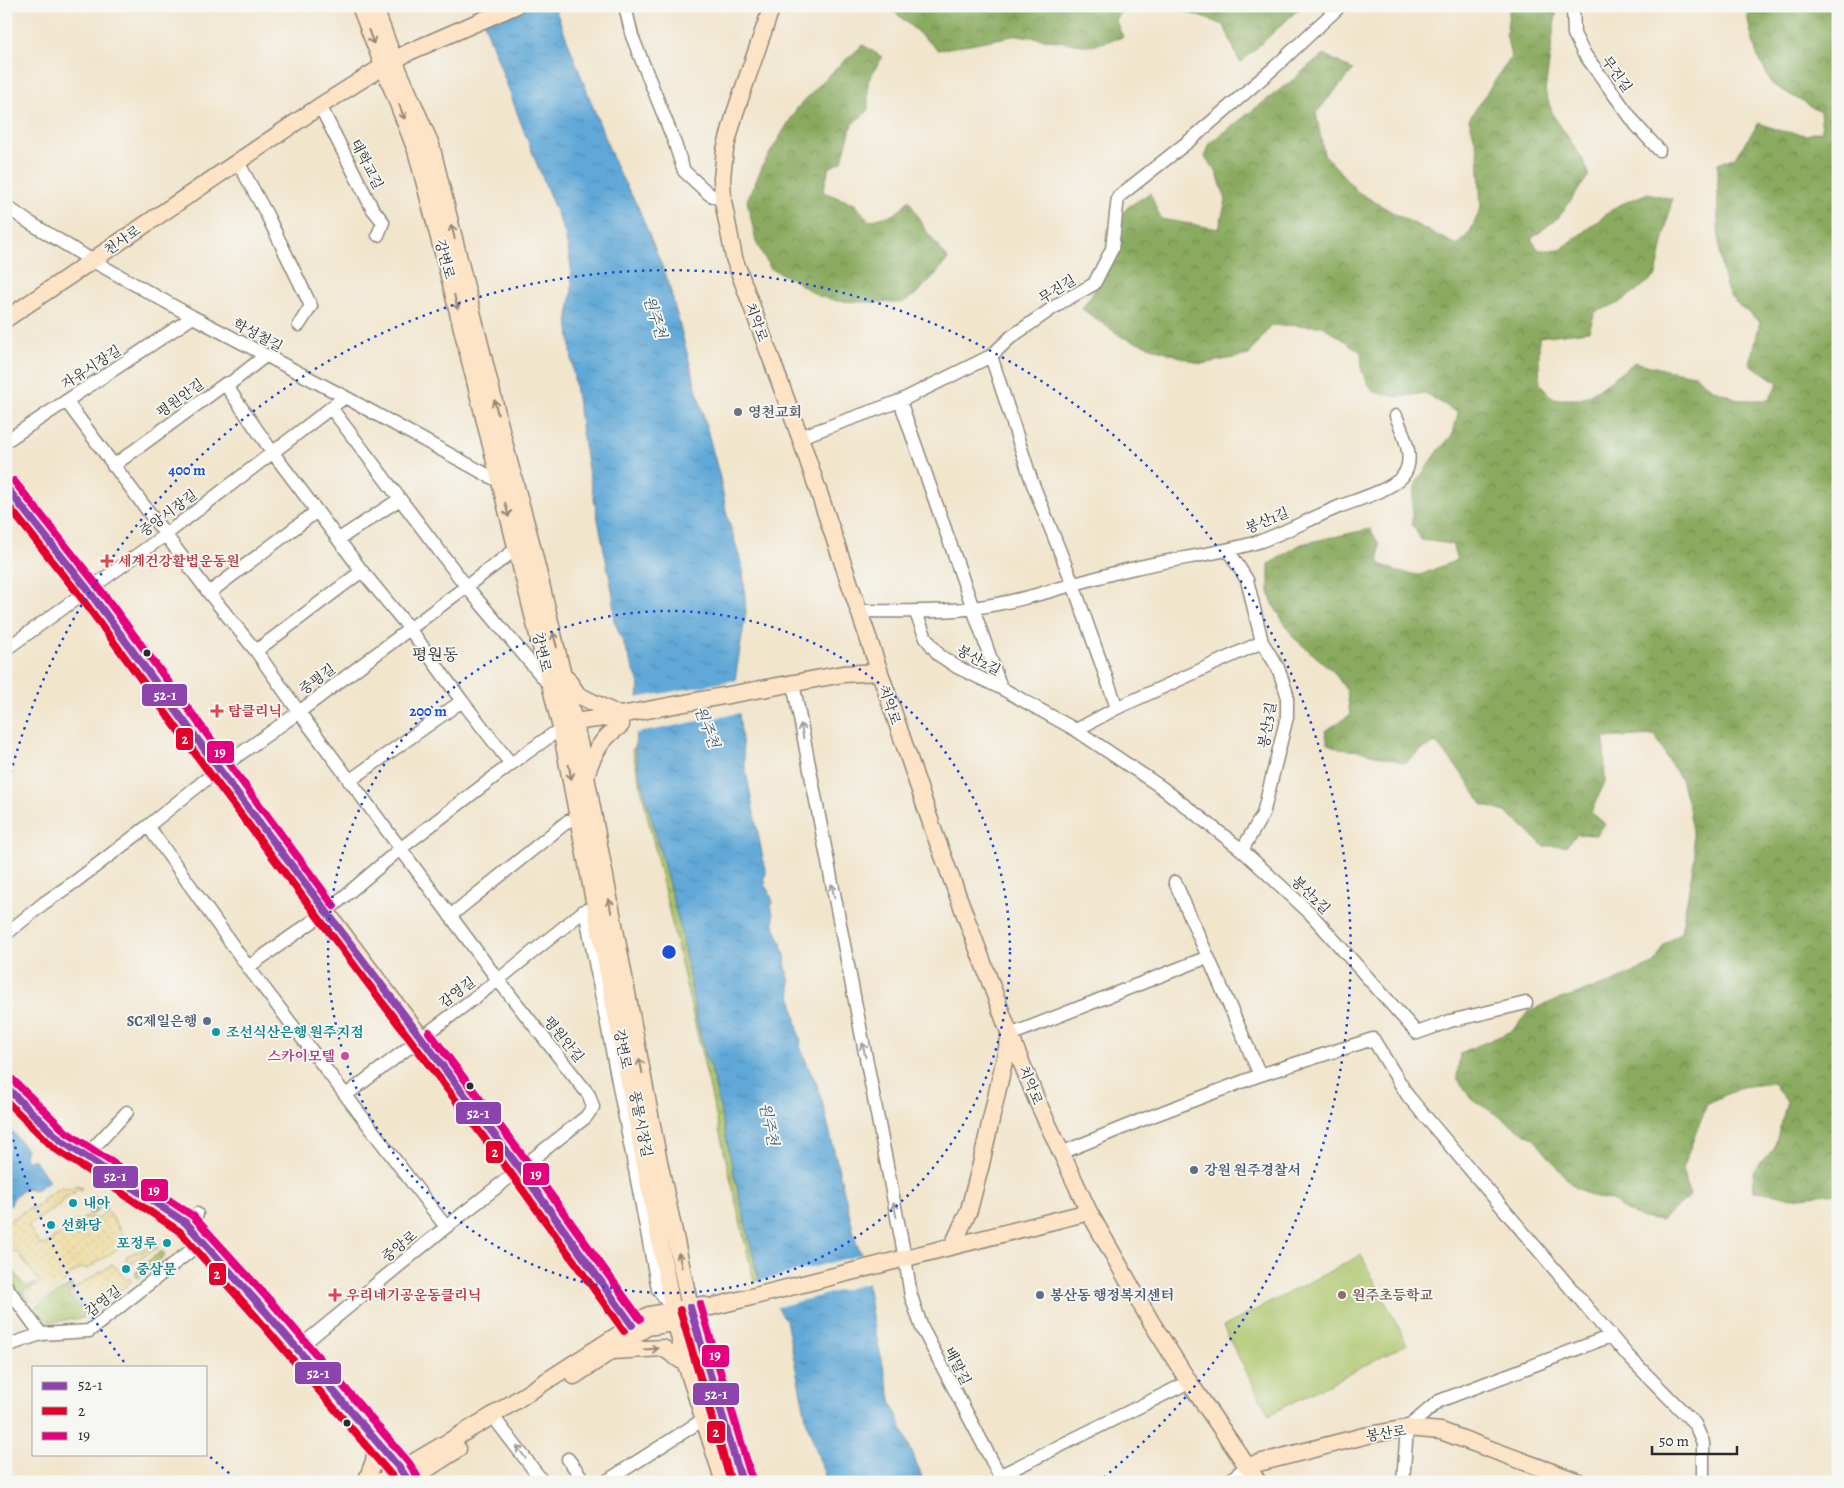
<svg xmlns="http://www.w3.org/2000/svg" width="1844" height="1488" font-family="Alegreya,'Noto Serif KR',serif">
<defs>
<pattern id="grass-tufts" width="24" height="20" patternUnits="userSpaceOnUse" patternTransform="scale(1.25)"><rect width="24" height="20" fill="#acc56a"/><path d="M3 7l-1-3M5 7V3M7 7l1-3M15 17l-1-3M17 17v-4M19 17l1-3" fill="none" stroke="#94a95c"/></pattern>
<pattern id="forest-crowns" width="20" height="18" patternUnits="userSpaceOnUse" patternTransform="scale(1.25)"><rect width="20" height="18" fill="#89aa5e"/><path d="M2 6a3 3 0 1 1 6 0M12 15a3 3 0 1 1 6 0" fill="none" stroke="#708b4e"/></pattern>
<pattern id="wetland-marsh" width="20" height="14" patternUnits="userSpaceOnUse" patternTransform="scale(1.25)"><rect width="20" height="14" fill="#acc56a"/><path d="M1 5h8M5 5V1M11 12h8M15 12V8" fill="none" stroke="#94a95c"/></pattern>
<pattern id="sand-dots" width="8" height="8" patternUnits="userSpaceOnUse" patternTransform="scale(1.25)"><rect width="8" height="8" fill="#eeda9e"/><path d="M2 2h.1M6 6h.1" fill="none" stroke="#cb8" stroke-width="1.8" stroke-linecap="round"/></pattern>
<pattern id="water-ripples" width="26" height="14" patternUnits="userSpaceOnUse" patternTransform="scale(1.25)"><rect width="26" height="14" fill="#61a8d7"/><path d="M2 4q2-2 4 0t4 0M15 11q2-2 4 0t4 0" fill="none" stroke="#5089af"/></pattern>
</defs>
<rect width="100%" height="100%" fill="#f6f6f2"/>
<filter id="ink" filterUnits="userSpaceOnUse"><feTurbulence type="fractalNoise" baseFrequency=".02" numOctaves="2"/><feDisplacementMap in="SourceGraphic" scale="10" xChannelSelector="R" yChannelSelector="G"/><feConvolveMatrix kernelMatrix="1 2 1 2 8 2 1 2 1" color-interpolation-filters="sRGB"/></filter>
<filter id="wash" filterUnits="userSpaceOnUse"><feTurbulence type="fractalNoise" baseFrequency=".0096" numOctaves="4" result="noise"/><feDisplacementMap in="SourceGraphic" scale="20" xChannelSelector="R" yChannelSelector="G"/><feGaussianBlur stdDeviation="1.12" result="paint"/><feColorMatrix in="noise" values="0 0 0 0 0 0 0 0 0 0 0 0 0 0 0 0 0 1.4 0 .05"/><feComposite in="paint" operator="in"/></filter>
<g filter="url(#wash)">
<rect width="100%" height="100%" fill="#f1e5cc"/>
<!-- grass -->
<path fill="url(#grass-tufts)" stroke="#6c784a" d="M95 1196 101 1205 95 1213 90 1215 87 1209 84 1207 92 1197Z
M162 1251 165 1254 163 1257 137 1279 134 1276 139 1267Z
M6 1261 26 1287 36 1283 35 1286 24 1290 30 1305 6 1274Z
M72 1284 73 1285 69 1294 86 1316 84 1318 44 1323 36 1313 34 1307Z"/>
<!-- forest -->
<path fill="url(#forest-crowns)" stroke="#5a6a44" d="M888 6H1126L1115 19 1123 37 1090 46 1018 35 938 50Z
M1170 6H1302L1240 63 1224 25Z
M1510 6H1557L1545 91 1553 115 1584 161 1589 175 1559 217 1531 239 1539 250H1560L1617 206 1648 193 1672 199 1656 276 1619 303 1595 312 1589 331 1539 337V365L1540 384 1555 399H1581L1600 388 1635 362 1666 370 1695 375 1711 388 1739 400H1769L1778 383 1750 364 1760 322C1752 315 1735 304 1730 296 1715 269 1718 196 1718 164L1735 157 1759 123 1781 131 1806 135 1822 131 1820 112 1772 84 1757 55 1750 31 1746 6H1838V1193L1791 1198 1777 1194 1754 1191 1753 1171 1774 1149 1787 1102 1773 1083 1742 1087 1707 1104 1682 1169 1690 1196 1661 1221 1642 1218 1624 1210 1612 1200 1596 1198 1573 1186 1534 1139 1472 1099 1457 1078 1460 1053 1512 1031 1529 1011 1551 1002 1610 983 1655 963 1664 945 1681 932 1695 856 1689 808 1681 779 1670 763 1655 735 1604 738 1605 782 1591 812 1605 824 1597 835 1577 834 1566 846H1543L1528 831 1505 812 1483 805 1460 771 1436 743 1421 750 1405 763 1360 751 1340 749 1328 744 1325 731 1350 715 1347 691 1333 671 1294 638 1273 605 1269 591V564L1301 544 1370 529 1379 544V563L1398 572 1420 575 1457 560 1452 544 1421 540 1412 524 1413 496 1416 483 1439 450 1453 434 1458 413 1425 393 1399 397 1373 392 1362 372 1361 352 1323 326 1271 325 1249 355 1201 364 1122 337 1082 309 1100 282 1110 249 1109 228 1128 207 1150 193 1161 219 1219 229 1226 200 1216 171 1205 157 1210 143 1294 79 1311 64 1325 55 1353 70 1316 113 1324 154 1358 192 1399 216 1457 245 1470 232 1481 208 1478 151 1469 119 1511 57 1506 34Z
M863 45 882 57 868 81V111L852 124 842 161 829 168 823 192 855 204 869 221 895 214 909 200 924 228 948 259 934 276 915 295 902 303 837 301 818 296 794 280 770 268 756 242 747 200 765 161 798 107 834 70Z"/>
<!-- wetland -->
<path fill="url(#wetland-marsh)" stroke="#6c784a" d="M635 748 638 767 681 930 697 1021 706 1058 711 1067 734 1174 759 1281 754 1282 632 749Z"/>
<!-- sand -->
<path fill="url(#sand-dots)" stroke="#8c8264" d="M77 1185 82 1188 63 1199 60 1204 28 1226 40 1245H45L75 1222H78L87 1217 99 1219 104 1213 105 1207 124 1235 123 1239 125 1244 87 1269 83 1267 70 1275 63 1284 36 1302H32L28 1291 40 1283 17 1251H13L6 1256V1223L29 1208 33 1209 43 1203 42 1199 62 1187 69 1189Z
M155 1246 158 1247V1248L129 1264 125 1259 128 1255Z
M113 1264 126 1280 129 1278 132 1281 89 1315 87 1314 72 1293V1290Z"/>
<!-- garden -->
<path fill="#acc56a" stroke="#6c784a" d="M1361 1255 1407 1344 1269 1415 1223 1327Z"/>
<!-- water -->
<path fill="url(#water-ripples)" stroke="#466a81" d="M478 6H554L617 169 638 207 668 281 720 478 727 515 743 569 746 612 735 680 745 767 766 874 763 880 766 882 764 885 768 888 773 902 771 905C773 911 773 918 774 925 777 936 788 954 785 964L790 982V989L799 1036 801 1040 800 1046 809 1069 816 1082 824 1108 856 1242 861 1254 866 1275 873 1323 892 1403 924 1482H827L807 1423 786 1320 759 1281 734 1174 711 1067 706 1059 697 1021 681 930 638 767 635 748 639 683 614 620 613 595 587 464 573 372 568 317 572 292 571 266 565 234 525 134Z
M6 1123 26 1149 25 1157 28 1160H35L49 1181 36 1190C25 1186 13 1194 11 1205L6 1207Z"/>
<!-- pier -->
<path fill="#f1e5cc" d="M737 680 740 713 633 734 636 698Z
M864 1254 869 1283 774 1308 756 1282Z"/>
</g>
<g filter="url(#ink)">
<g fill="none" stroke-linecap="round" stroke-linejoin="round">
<defs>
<path id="street" d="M625 6 632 36 674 141 684 171 709 194 723 201
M1573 6 1574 34 1583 52 1637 126 1659 150
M320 106 372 208 383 222 378 235
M238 162 267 215 311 306 299 325
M6 206 27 221 93 261 193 317 345 397 500 482
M991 356 1032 482 1073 584 1117 708
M225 384 273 453 362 571 409 628 462 701 511 764
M66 401 209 593 256 651 299 712 498 980 589 1095 593 1107 586 1117 446 1227 297 1349
M900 401 1001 688
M331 408 466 586 550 686
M800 437 900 401 991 356 1011 337 1060 303 1094 284 1112 249 1118 197 1194 137 1275 67 1340 6
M6 441 193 317
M113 466 225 384 232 382 265 356
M339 539 400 499
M1228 550 1247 580 1262 642 1278 668 1287 694V717L1263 814 1242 850
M209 593 317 511
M860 611C897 611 936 613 973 608 1028 601 1081 580 1135 568 1177 558 1220 554 1261 541 1288 531 1314 517 1341 506 1357 500 1390 490 1402 477 1417 460 1403 434 1396 416
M915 611 926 638 939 655 957 667 1001 688 1076 730 1161 787 1242 850 1310 913 1417 1033 1450 1021 1526 1003
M6 649 165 535 345 397
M256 651 362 571
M795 693 905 1258 911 1296 922 1328 1003 1482
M1076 730 1117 708 1262 642
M349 781 462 701
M148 826 248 967 446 1227
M1175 882 1260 1075
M450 916 568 821
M6 934 44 903 76 881 148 826 219 769 299 712 516 549
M248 967 326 912 400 849 511 764 553 734 562 731
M1010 1035 1208 957
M346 1095 498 980 585 910 658 1289 670 1306
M1061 1153 1139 1121 1260 1075 1373 1039 1408 1096 1628 1356 1695 1424 1703 1443V1482
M84 1158 127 1112
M186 1223 197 1214
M6 1286 41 1334
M6 1346 41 1334 89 1331 203 1241
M498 1423 543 1482
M568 1459 585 1482
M999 1476 1189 1382
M605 1482 704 1419
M1228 1482 1247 1466
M1403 1482 1407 1428 1439 1401 1611 1336"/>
<path id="secondary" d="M360 6 416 150 450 280 560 724 673 1311 686 1364 724 1482
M374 6 394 60 431 145 507 454 530 538 582 755 658 1157 690 1307 742 1482
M772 6 735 113 725 150 722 178 723 201 734 258 800 437 934 832 1010 1035 1038 1103 1089 1212 1150 1320 1189 1382 1247 1466 1364 1436 1407 1428 1441 1431 1579 1482
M6 319 320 106 382 67 409 52 515 6
M6 487 88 590 219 769 520 1169 638 1333
M567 679 578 695 619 715
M565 723 604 718 843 674 879 672
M586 775C594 752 601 739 621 725
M6 1087 60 1140 186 1223 265 1311 401 1470 409 1482
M953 1245 969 1210 981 1164 1010 1035
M612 1351 663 1348 686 1364
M574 1376 647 1327 687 1321
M1247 1466 1258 1482
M401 1470 421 1473 458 1449
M366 1482 374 1461 376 1441
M380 1482 492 1416 649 1315 701 1305 711 1307 1089 1212"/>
</defs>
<!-- street casing -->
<use href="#street" stroke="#8e887c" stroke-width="15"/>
<!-- secondary casing -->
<use href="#secondary" stroke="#8e887c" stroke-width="19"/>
<!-- street -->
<use href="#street" stroke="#fff" stroke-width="12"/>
<!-- secondary -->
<use href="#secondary" stroke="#fee4c6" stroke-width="16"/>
<defs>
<path id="bus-1" d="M6 487 88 590 219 769 520 1169 632 1325
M6 1087 60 1140 186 1223 265 1311 401 1470 409 1482
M690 1307 742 1482"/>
<path id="bus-2" d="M6 503 80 596 211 775 512 1175 624 1331
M6 1101 54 1148 179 1231 257 1318 397 1482
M680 1310 731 1482"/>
<path id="bus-3" d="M14 481 96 584 334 906
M429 1032 528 1163 640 1319
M13 1080 66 1132 193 1216 273 1304 409 1463 417 1476
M700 1304 752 1479"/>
</defs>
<!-- bus-1 casing -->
<use href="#bus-1" stroke="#f6f6f2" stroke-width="11"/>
<!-- bus-2 casing -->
<use href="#bus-2" stroke="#f6f6f2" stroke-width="11"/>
<!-- bus-3 casing -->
<use href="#bus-3" stroke="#f6f6f2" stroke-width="11"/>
<!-- bus-1 -->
<use href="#bus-1" stroke="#8e44ad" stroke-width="8"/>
<!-- bus-2 -->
<use href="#bus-2" stroke="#e4002b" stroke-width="8"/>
<!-- bus-3 -->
<use href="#bus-3" stroke="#e5007d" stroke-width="8"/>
</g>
<!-- one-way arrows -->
<defs><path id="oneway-shaft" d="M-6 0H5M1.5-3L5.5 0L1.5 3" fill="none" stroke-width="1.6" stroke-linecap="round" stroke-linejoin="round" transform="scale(1.25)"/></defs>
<g stroke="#948878">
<use href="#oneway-shaft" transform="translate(371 37) rotate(70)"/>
<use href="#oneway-shaft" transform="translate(402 112) rotate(69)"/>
<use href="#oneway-shaft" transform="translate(453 232) rotate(-104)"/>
<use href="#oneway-shaft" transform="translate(456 302) rotate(76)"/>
<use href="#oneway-shaft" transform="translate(496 407) rotate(-104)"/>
<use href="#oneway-shaft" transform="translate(507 510) rotate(76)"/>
<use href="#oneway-shaft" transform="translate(555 640) rotate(-104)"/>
<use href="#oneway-shaft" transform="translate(570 772) rotate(79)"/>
<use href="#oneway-shaft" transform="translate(610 906) rotate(-101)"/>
<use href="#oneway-shaft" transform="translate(641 1066) rotate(-101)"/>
<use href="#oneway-shaft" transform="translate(680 1260) rotate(-102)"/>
<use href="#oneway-shaft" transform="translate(651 1349) rotate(-4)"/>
</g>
<g stroke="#a0a0a0">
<use href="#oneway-shaft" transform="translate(802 731) rotate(-101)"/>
<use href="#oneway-shaft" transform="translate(833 891) rotate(-101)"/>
<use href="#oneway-shaft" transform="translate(864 1050) rotate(-101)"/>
<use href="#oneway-shaft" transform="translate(895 1210) rotate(-101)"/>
<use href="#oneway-shaft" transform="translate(521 1452) rotate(-127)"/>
</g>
</g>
<!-- distance rings -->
<g fill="none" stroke="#1d4ed8" stroke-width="2.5" stroke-dasharray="2.5 5">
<circle cx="669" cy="952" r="341"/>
<path d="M235 1478A682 682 0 0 1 208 1455M124 1362A682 682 0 0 1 7 1117M7 787A682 682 0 1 1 1103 1478"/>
</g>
<!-- markers -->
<circle fill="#6b7280" stroke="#f6f6f2" stroke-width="2" cx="738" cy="412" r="5"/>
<g fill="#e0444e" stroke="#f6f6f2" stroke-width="2">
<path d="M104.5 553.5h5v5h5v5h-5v5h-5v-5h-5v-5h5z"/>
<path d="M214.5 703.5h5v5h5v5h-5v5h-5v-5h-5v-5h5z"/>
<path d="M332.5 1287.5h5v5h5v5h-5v5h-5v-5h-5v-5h5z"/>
</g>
<g fill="#2b2b2b" stroke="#f6f6f2" stroke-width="2">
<circle cx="147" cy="653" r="4.5"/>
<circle cx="470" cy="1086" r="4.5"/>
<circle cx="347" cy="1423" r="4.5"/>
</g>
<g fill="#5c6f8a" stroke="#f6f6f2" stroke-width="2">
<circle cx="207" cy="1021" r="5"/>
<circle cx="1194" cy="1170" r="5"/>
<circle cx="1040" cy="1295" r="5"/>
</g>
<g fill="#0f9aa8" stroke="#f6f6f2" stroke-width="2">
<circle cx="216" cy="1032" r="5"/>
<circle cx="73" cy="1203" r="5"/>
<circle cx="51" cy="1225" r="5"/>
<circle cx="167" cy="1243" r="5"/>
<circle cx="126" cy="1269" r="5"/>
</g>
<circle fill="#d1479c" stroke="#f6f6f2" stroke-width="2" cx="345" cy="1056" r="5"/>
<circle fill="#8d6e63" stroke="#f6f6f2" stroke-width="2" cx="1342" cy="1295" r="5"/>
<g text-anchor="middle" stroke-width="4" stroke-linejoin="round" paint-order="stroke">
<!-- street labels -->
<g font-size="14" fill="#2b2b2b" stroke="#f6f6f2">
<text transform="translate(1617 74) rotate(54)" y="5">무진길</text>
<text transform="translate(367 164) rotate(63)" y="5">태학교길</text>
<text transform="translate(122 240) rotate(-35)" y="5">천사로</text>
<text transform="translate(445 259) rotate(75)" y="5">강변로</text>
<text transform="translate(1057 289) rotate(-32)" y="5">무진길</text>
<text transform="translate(757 322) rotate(70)" y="5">치악로</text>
<text transform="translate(258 335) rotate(28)" y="5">학성철길</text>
<text transform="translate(91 367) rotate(-33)" y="5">자유시장길</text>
<text transform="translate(180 398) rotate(-36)" y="5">평원안길</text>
<text transform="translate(168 513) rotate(-37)" y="5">중앙시장길</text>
<text transform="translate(1267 520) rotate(-22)" y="5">봉산1길</text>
<text transform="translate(542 652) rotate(76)" y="5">강변로</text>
<text transform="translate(979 660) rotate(28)" y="5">봉산2길</text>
<text transform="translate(317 679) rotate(-37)" y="5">중평길</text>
<text transform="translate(890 705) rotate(71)" y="5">치악로</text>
<text transform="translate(1267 725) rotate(-80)" y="5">봉산3길</text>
<text transform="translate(1311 895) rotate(44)" y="5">봉산2길</text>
<text transform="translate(457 992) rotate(-37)" y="5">감영길</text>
<text transform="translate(564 1039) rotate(51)" y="5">평원안길</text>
<text transform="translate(623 1049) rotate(79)" y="5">강변로</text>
<text transform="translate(1031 1085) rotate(68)" y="5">치악로</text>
<text transform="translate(641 1124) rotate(79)" y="5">풍물시장길</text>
<text transform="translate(399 1246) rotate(-39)" y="5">중앙로</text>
<text transform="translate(103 1301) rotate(-38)" y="5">감영길</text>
<text transform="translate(958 1366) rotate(63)" y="5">배말길</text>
<text transform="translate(1386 1433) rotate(-9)" y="5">봉산로</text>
</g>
<!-- worship labels -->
<g font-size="14" font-weight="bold" fill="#5b616d" stroke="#f6f6f2" text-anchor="start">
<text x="748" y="417">영천교회</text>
</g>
<!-- health labels -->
<g font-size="14" font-weight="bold" fill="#be3a42" stroke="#f6f6f2" text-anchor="start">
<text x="118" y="566">세계건강활법운동원</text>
<text x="228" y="716">탑클리닉</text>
<text x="346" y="1300">우리네기공운동클리닉</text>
</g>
<!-- service labels -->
<g font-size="14" font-weight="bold" fill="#4e5e75" stroke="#f6f6f2" text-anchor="start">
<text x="197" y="1026" text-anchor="end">SC제일은행</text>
<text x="1204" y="1175">강원 원주경찰서</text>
<text x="1050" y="1300">봉산동 행정복지센터</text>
</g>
<!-- culture labels -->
<g font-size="14" font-weight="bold" fill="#0d838f" stroke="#f6f6f2" text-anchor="start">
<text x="226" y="1037">조선식산은행 원주지점</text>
<text x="83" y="1208">내아</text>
<text x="61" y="1230">선화당</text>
<text x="157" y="1248" text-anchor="end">포정루</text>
<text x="136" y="1274">중삼문</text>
</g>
<!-- hotel labels -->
<g font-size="14" font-weight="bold" fill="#b23c85" stroke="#f6f6f2" text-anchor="end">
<text x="335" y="1061">스카이모텔</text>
</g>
<!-- education labels -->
<g font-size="14" font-weight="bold" fill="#785e54" stroke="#f6f6f2" text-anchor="start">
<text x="1352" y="1300">원주초등학교</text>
</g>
<!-- water labels -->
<g font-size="15" font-style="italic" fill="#3e5767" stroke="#f6f6f2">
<text transform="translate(655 317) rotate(72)" y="5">원주천</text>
<text transform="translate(707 727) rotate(69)" y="5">원주천</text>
<text transform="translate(769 1124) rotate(78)" y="5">원주천</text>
</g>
<!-- quarter labels -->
<g font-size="16" fill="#2b2b2b" stroke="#f6f6f2">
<text x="435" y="660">평원동</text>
</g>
</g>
<circle cx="669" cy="952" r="8" fill="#1d4ed8" stroke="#f6f6f2" stroke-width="2.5"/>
<g font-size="15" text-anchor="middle" font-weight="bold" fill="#1d4ed8" stroke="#f6f6f2" stroke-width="4" stroke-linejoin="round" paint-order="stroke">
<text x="187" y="475">400 m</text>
<text x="428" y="716">200 m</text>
</g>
<g stroke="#f6f6f2" stroke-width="2">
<rect x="141" y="683" width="47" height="24" rx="5" fill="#8e44ad"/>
<rect x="175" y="727" width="19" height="24" rx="5" fill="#e4002b"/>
<rect x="206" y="740" width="29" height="24" rx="5" fill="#e5007d"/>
<rect x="455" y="1101" width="47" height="24" rx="5" fill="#8e44ad"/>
<rect x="485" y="1140" width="19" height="24" rx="5" fill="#e4002b"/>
<rect x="522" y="1162" width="28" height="24" rx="5" fill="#e5007d"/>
<rect x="92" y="1165" width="47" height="24" rx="5" fill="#8e44ad"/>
<rect x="140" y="1178" width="29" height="24" rx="5" fill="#e5007d"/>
<rect x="208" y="1262" width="19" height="24" rx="5" fill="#e4002b"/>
<rect x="701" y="1344" width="29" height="24" rx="5" fill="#e5007d"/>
<rect x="294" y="1361" width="48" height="24" rx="5" fill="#8e44ad"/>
<rect x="692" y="1382" width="48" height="24" rx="5" fill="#8e44ad"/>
<rect x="706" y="1420" width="20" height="24" rx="5" fill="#e4002b"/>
</g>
<g font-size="14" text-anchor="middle" font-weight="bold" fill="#fff">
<text x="165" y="700">52-1</text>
<text x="185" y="744">2</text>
<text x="220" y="757">19</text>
<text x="478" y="1118">52-1</text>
<text x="495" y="1157">2</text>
<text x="536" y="1179">19</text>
<text x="115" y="1181">52-1</text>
<text x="154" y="1195">19</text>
<text x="217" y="1279">2</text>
<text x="715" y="1360">19</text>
<text x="318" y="1378">52-1</text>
<text x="716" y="1399">52-1</text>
<text x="716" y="1437">2</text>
</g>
<!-- margin -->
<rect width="1844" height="1488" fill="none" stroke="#f6f6f2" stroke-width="25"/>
<!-- legend -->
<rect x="32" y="1366" width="175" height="90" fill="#f6f6f2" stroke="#a5a5a2"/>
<rect x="42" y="1382" width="25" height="8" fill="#8e44ad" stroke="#a5a5a2"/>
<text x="78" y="1390" font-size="15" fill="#2b2b2b">52-1</text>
<rect x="42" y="1407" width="25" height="8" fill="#e4002b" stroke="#a5a5a2"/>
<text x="78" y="1416" font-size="15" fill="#2b2b2b">2</text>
<rect x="42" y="1432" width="25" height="8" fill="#e5007d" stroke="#a5a5a2"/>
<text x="78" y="1440" font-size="15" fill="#2b2b2b">19</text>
<!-- scale -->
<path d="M1652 1446v8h85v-8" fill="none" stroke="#2b2b2b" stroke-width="2.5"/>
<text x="1659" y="1446" font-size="15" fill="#2b2b2b" stroke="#f6f6f2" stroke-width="4" paint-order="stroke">50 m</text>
</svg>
